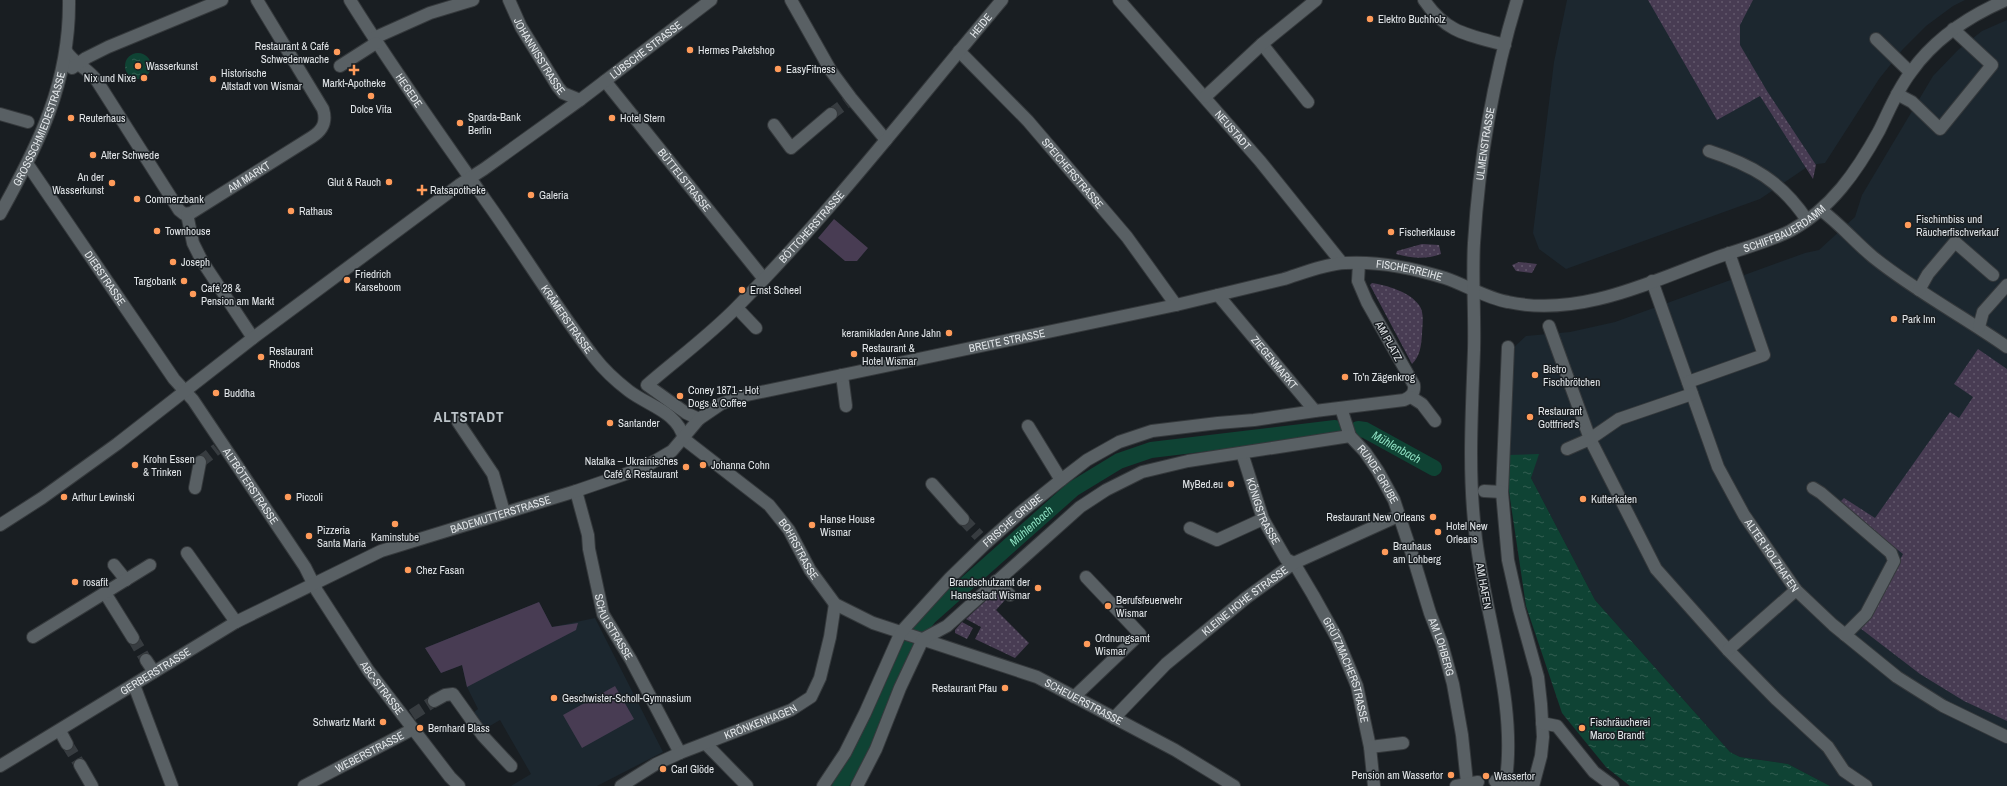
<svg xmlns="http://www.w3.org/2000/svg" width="2007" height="786" font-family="'Archivo Narrow',sans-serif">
<defs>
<pattern id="grass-dots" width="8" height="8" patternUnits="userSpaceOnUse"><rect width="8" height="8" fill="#483c53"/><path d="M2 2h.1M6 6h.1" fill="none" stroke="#62586c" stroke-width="1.8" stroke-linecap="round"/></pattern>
<pattern id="water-ripples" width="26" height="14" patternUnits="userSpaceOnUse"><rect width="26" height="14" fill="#0f4334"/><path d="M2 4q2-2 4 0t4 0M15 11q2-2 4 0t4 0" fill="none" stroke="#325e51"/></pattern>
</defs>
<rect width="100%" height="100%" fill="#191e22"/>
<!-- built -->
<path fill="#1c272f" d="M1567 0H1965L1953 6 1926 26 1903 49 1879 79 1825 163 1810 165 1760 199 1566 269 1539 249 1533 233 1554 62Z
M2007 20V786H1830L1788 764 1740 757 1730 752 1595 600 1531 478 1536 461 1508 455 1513 348 1526 336 1570 332 1615 322 1805 253 1819 250 1855 217 1862 195 1933 76 1958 50 1982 31Z
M539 602 552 627 595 618 663 752 597 786H511L531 774 500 720 483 730 473 713 478 709 467 687 462 665 441 673 425 648Z"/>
<!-- grass -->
<path fill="url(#grass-dots)" d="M1648 0H1753L1740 25V45L1767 91 1816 165 1813 179 1760 96 1717 120Z
M1422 244 1439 245 1441 254C1424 260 1412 258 1396 254L1397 251Z
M1519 262 1537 264 1532 273 1516 271 1512 265Z
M1372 283C1386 285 1410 292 1419 305 1425 313 1422 326 1422 335 1421 347 1420 356 1412 364L1370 285Z
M1978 349 2007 369V721L1964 701 1920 674 1860 628 1872 615 1903 554 1839 503 1844 498 1875 518 1950 412 1959 418 1973 397 1954 384Z
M998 589 1006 599 996 610 1029 643 1015 658 975 639 981 627 966 619Z
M962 622 973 628 967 639 955 633V630Z"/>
<!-- park -->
<path fill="#483c53" d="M834 219 868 248 857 261H845L818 238Z
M539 602 552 627 578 623 576 630 467 687 462 665 441 673 425 648Z
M615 686 634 719 582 748 563 715Z"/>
<!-- water -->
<path fill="url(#water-ripples)" d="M125 66a13 13 0 1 1 26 0a13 13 0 1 1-26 0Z
M1539 454 1531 478 1595 600 1730 752 1740 757 1788 764 1830 786H1630L1606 767 1562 713 1526 606 1507 478 1508 455Z"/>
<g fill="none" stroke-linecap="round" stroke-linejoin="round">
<!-- canal -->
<g stroke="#0f4334" stroke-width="16">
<path id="s1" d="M1358 429 1365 430 1434 468"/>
<path id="s2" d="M840 786 856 759 904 649 929 617 1073 489 1119 461 1151 450 1335 428"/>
</g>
<!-- minor-tunnel -->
<path stroke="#373c40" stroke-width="12" stroke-dasharray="12 6" stroke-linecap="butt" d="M831 114 846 103
M200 462 217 449
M963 519 979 536
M133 638 146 660
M412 715 434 701
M67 744 80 765"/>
<defs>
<g id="minor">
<path id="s3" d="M350 0C392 68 439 133 484 198 522 251 555 306 594 357 604 370 616 381 629 391 649 406 678 412 684 439"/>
<path id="s4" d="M509 0 521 27 558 87 563 93 580 100"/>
<path d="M791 0 831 71 851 98 886 140"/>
<path id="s5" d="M1119 0 1260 161 1342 263"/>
<path d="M1424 0C1446 33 1468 35 1505 45"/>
<path d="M374 38 430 13 473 0"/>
<path d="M1876 39 1910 72"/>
<path d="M1262 44 1308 102"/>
<path id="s6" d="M66 51C74 64 88 68 97 81L179 210 184 214 191 213 312 137C323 130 327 122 323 109L257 0"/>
<path id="s7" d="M959 51 1028 121 1127 237 1176 305"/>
<path d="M340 66 376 43"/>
<path d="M72 68 86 58 108 47 222 0"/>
<path id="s8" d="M605 81 764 279"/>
<path d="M1897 94 1912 102 1940 129 1992 65 1953 29"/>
<path d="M1205 97 1262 44 1316 0"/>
<path d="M0 114 28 122"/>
<path d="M774 125 791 148 831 114"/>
<path d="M1709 151C1752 165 1781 181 1807 220"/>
<path id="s9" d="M28 165 174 379 193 400 305 567 317 591 368 670 450 777 459 786"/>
<path d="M1821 210C1840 224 1855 242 1873 257 1915 291 1963 316 2007 347"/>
<path id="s10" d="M0 214C39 144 70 82 69 0"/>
<path d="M187 214 193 243 202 261 253 338"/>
<path id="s11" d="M1652 281 1718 467 1744 515 1796 590 1833 625 1897 677 1943 706 2007 737"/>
<path d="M1919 290 1928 274 1955 242 1993 275"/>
<path id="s12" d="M1218 295 1315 411 1404 400C1411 397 1415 393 1414 385L1367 302 1358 281 1359 263"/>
<path d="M737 308 756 328"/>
<path d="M1549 326 1590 439 1656 569 1728 650 1776 699 1828 747 1844 771 1866 786"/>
<path d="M1979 327 1983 312 2007 285"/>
<path d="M1508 347 1502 492 1508 560 1519 609 1538 677 1541 704 1543 737 1541 756 1533 786"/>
<path d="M842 375 846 406"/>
<path d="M1688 382 1764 355 1729 253"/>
<path d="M1411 397 1422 404 1435 421"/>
<path id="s13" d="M1341 408 1350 436 1365 452 1378 471 1394 500 1413 557 1430 613 1442 644 1453 684 1462 735 1467 783"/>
<path id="s14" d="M699 419 686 413 647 385C677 359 710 335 738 306 833 210 915 103 1002 0"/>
<path d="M458 422 493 474 504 512"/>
<path d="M1028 426 1061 480"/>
<path id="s15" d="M684 439 769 505 789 530 810 570 835 604 873 623 1037 677 1175 750 1234 786"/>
<path d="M1567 449 1590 439 1619 419 1692 394"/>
<path id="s16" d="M1242 453 1263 519 1286 559 1294 563 1313 595 1337 638 1357 686 1370 747 1374 786"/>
<path d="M932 484 963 519"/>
<path d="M195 488 200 462"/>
<path d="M1813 488 1821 493 1891 553 1894 561 1866 614 1845 635"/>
<path id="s17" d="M576 491 588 535 589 549 603 614 631 660 680 753"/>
<path d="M1484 491 1502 492"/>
<path id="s18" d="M0 525 42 498 117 444 253 338 459 185 484 169 580 100 711 0"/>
<path d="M1190 528 1217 540 1263 519"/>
<path d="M187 553 236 622"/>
<path d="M114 565 126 580"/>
<path d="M996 581 1010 595"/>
<path d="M105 593 133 638"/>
<path d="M33 637 150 565"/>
<path d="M1728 650 1796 590"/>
<path d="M146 660 154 672"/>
<path d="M134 685 172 786"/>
<path d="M1074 697 1140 634 1086 577"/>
<path d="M434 701 445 695 453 694 483 736 511 766"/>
<path id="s19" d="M1114 718 1166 664 1246 598 1294 563 1398 516"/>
<path d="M1542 723 1557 726 1594 772 1613 786"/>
<path d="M60 731 67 744"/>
<path d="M706 744 747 786"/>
<path d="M1370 747 1403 743"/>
<path d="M80 765 92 786"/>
<path id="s20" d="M0 766 236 622 381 551 576 491 643 468 672 451 699 419 721 404 742 396 1176 305C1212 296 1248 288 1284 279 1303 273 1325 264 1345 263 1378 261 1413 268 1445 278 1466 285 1486 298 1508 302 1580 318 1652 281 1718 257 1741 249 1768 242 1790 231 1831 209 1857 171 1879 131 1889 111 1897 90 1911 72 1935 38 1969 16 2006 0"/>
<path d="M1495 781H1516L1528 786"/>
<path id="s21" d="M304 786 413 729"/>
<path id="s22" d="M621 786 656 764 680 753 791 710 811 697 820 678 830 637 835 604"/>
<path id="s23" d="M823 786 845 753 865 713 901 632 950 578 985 544 1021 512 1061 480 1087 460 1119 442 1152 431 1218 423 1254 420 1315 411"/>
<path d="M857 786 876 749 900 688 923 639 947 626 1080 507 1106 490 1142 472 1188 461 1350 436"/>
<path d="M1456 786 1478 782"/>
<path id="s24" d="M1505 786C1519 703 1483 612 1475 530 1468 470 1472 410 1474 350 1475 314 1472 279 1474 243 1479 160 1493 79 1517 0"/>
</g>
</defs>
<!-- minor casing -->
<use href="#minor" stroke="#35393c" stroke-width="14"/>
<!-- minor -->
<use href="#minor" stroke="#596064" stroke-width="12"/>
</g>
<!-- markers -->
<g fill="#ff9b5a" stroke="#191e22" stroke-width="1.5">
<circle cx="1370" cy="19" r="4"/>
<circle cx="690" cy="50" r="4"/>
<circle cx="337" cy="52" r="4"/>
<circle cx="138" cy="66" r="4"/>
<circle cx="778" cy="69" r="4"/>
<path d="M352 64h4v4h4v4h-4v4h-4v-4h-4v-4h4z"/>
<circle cx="144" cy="78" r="4"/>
<circle cx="213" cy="79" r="4"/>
<circle cx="371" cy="96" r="4"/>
<circle cx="71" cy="118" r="4"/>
<circle cx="612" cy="118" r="4"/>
<circle cx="460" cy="123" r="4"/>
<circle cx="93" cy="155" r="4"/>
<circle cx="389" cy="182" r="4"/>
<circle cx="112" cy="183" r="4"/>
<path d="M420 184h4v4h4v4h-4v4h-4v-4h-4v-4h4z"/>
<circle cx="531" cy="195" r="4"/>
<circle cx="137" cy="199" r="4"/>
<circle cx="291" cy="211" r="4"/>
<circle cx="1908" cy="225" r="4"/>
<circle cx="157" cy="231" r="4"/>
<circle cx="1391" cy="232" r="4"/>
<circle cx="173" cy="262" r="4"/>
<circle cx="347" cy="280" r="4"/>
<circle cx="184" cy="281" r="4"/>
<circle cx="742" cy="290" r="4"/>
<circle cx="193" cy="294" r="4"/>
<circle cx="1894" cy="319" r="4"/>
<circle cx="949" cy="333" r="4"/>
<circle cx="854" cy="354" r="4"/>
<circle cx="261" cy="357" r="4"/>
<circle cx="1535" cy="375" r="4"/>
<circle cx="1345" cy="377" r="4"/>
<circle cx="216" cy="393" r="4"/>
<circle cx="680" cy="396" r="4"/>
<circle cx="1530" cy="417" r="4"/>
<circle cx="610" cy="423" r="4"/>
<circle cx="135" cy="465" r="4"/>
<circle cx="703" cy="465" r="4"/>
<circle cx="686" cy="467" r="4"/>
<circle cx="1231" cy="484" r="4"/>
<circle cx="64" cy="497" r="4"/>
<circle cx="288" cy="497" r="4"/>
<circle cx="1583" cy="499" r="4"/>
<circle cx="1433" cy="517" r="4"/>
<circle cx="395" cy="524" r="4"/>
<circle cx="812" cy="525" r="4"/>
<circle cx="1438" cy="532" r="4"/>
<circle cx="309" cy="536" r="4"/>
<circle cx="1385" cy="552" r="4"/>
<circle cx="408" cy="570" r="4"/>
<circle cx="75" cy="582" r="4"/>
<circle cx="1038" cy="588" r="4"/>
<circle cx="1108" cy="606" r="4"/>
<circle cx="1087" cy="644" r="4"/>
<circle cx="1005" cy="688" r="4"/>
<circle cx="554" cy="698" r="4"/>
<circle cx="383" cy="722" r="4"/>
<circle cx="420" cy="728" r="4"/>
<circle cx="1582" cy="728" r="4"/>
<circle cx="663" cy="769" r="4"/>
<circle cx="1451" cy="775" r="4"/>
<circle cx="1486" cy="776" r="4"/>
</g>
<g text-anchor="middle" stroke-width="3" stroke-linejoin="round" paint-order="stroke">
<!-- poi labels -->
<g font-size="11" fill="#e2e6e9" stroke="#191e22" text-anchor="start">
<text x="1378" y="23">Elektro Buchholz</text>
<text x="329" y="50" text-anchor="end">Restaurant &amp; Café<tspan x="329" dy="13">Schwedenwache</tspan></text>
<text x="698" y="54">Hermes Paketshop</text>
<text x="146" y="70">Wasserkunst</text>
<text x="786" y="73">EasyFitness</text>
<text x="221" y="77">Historische<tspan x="221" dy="13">Altstadt von Wismar</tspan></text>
<text x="136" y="82" text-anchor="end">Nix und Nixe</text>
<text x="354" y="87" text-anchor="middle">Markt-Apotheke</text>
<text x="371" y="113" text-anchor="middle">Dolce Vita</text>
<text x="468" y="121">Sparda-Bank<tspan x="468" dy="13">Berlin</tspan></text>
<text x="79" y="122">Reuterhaus</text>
<text x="620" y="122">Hotel Stern</text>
<text x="101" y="159">Alter Schwede</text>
<text x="104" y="181" text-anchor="end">An der<tspan x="104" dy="13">Wasserkunst</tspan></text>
<text x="381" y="186" text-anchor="end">Glut &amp; Rauch</text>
<text x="430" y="194">Ratsapotheke</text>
<text x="539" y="199">Galeria</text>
<text x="145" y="203">Commerzbank</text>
<text x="299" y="215">Rathaus</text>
<text x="1916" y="223">Fischimbiss und<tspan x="1916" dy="13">Räucherfischverkauf</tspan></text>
<text x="165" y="235">Townhouse</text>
<text x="1399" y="236">Fischerklause</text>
<text x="181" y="266">Joseph</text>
<text x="355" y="278">Friedrich<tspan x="355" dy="13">Karseboom</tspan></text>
<text x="176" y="285" text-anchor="end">Targobank</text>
<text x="201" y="292">Café 28 &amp;<tspan x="201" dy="13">Pension am Markt</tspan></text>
<text x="750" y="294">Ernst Scheel</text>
<text x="1902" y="323">Park Inn</text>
<text x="941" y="337" text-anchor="end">keramikladen Anne Jahn</text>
<text x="862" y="352">Restaurant &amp;<tspan x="862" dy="13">Hotel Wismar</tspan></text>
<text x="269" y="355">Restaurant<tspan x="269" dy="13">Rhodos</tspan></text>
<text x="1543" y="373">Bistro<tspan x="1543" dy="13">Fischbrötchen</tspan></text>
<text x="1353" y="381">To'n Zägenkrog</text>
<text x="688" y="394">Coney 1871 - Hot<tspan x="688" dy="13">Dogs &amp; Coffee</tspan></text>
<text x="224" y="397">Buddha</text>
<text x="1538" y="415">Restaurant<tspan x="1538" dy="13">Gottfried's</tspan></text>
<text x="618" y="427">Santander</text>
<text x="143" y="463">Krohn Essen<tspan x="143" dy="13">&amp; Trinken</tspan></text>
<text x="678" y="465" text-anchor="end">Natalka – Ukrainisches<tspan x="678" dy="13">Café &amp; Restaurant</tspan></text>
<text x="711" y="469">Johanna Cohn</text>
<text x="1223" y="488" text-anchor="end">MyBed.eu</text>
<text x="72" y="501">Arthur Lewinski</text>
<text x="296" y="501">Piccoli</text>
<text x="1591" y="503">Kutterkaten</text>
<text x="1425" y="521" text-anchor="end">Restaurant New Orleans</text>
<text x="820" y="523">Hanse House<tspan x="820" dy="13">Wismar</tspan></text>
<text x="1446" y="530">Hotel New<tspan x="1446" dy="13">Orleans</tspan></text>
<text x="317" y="534">Pizzeria<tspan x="317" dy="13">Santa Maria</tspan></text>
<text x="395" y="541" text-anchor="middle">Kaminstube</text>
<text x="1393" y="550">Brauhaus<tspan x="1393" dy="13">am Lohberg</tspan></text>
<text x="416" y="574">Chez Fasan</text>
<text x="83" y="586">rosafit</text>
<text x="1030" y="586" text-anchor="end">Brandschutzamt der<tspan x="1030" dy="13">Hansestadt Wismar</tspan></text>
<text x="1116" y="604">Berufsfeuerwehr<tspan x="1116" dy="13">Wismar</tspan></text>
<text x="1095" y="642">Ordnungsamt<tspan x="1095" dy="13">Wismar</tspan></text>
<text x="997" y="692" text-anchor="end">Restaurant Pfau</text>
<text x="562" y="702">Geschwister-Scholl-Gymnasium</text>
<text x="375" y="726" text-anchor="end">Schwartz Markt</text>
<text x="1590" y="726">Fischräucherei<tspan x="1590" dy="13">Marco Brandt</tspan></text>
<text x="428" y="732">Bernhard Blass</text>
<text x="671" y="773">Carl Glöde</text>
<text x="1443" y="779" text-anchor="end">Pension am Wassertor</text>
<text x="1494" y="780">Wassertor</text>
</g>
<!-- street labels -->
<g font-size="11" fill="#e2e6e9" stroke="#191e22">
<text dy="4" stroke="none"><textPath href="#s14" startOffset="554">HEIDE</textPath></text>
<text dy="4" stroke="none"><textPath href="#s18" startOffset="802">LÜBSCHE STRASSE</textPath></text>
<text dy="4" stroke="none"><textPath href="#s4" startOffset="64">JOHANNISSTRASSE</textPath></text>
<text dy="4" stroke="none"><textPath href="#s3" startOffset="108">HEGEDE</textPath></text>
<text dy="4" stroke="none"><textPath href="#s10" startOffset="94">GROSSSCHMIEDESTRASSE</textPath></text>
<text dy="4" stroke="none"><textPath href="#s5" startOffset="173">NEUSTADT</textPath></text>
<text dy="4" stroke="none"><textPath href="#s24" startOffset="646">ULMENSTRASSE</textPath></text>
<text dy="4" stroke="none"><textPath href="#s7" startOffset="167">SPEICHERSTRASSE</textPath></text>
<text dy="4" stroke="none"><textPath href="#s6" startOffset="278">AM MARKT</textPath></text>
<text dy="4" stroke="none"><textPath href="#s8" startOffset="127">BÜTTELSTRASSE</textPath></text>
<text dy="4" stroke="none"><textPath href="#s14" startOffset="291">BÖTTCHERSTRASSE</textPath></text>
<text dy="4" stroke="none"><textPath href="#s20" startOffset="1915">SCHIFFBAUERDAMM</textPath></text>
<text dy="4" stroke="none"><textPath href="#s20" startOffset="1520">FISCHERREIHE</textPath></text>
<text dy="4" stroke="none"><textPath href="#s9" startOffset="137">DIEBSTRASSE</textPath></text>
<text dy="4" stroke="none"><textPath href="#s3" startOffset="386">KRÄMERSTRASSE</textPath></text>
<text dy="4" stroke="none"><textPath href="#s20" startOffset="1108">BREITE STRASSE</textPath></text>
<text transform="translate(1389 341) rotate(61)" y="4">AM PLATZ</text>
<text dy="4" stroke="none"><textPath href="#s12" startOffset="88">ZIEGENMARKT</textPath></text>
<text dy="4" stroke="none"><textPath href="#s13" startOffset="77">RUNDE GRUBE</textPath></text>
<text dy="4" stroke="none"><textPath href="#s9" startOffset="391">ALTBÖTERSTRASSE</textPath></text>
<text dy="4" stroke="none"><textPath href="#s16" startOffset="62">KÖNIGSTRASSE</textPath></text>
<text dy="4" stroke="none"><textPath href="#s20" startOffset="563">BADEMUTTERSTRASSE</textPath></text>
<text dy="4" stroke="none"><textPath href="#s23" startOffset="331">FRISCHE GRUBE</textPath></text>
<text dy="4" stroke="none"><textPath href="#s15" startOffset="161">BOHRSTRASSE</textPath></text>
<text dy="4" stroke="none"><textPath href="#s11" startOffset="301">ALTER HOLZHAFEN</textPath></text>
<text transform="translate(1484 586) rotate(80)" y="4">AM HAFEN</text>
<text dy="4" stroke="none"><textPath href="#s19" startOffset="176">KLEINE HOHE STRASSE</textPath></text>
<text dy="4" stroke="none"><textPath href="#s17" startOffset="142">SCHULSTRASSE</textPath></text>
<text dy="4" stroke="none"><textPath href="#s13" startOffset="262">AM LOHBERG</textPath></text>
<text dy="4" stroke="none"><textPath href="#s20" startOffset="182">GERBERSTRASSE</textPath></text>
<text dy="4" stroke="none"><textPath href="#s16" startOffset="244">GRÜTZMACHERSTRASSE</textPath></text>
<text dy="4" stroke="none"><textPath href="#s9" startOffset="632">ABC-STRASSE</textPath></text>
<text dy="4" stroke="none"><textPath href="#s15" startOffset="495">SCHEUERSTRASSE</textPath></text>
<text dy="4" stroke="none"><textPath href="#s22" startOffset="154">KRÖNKENHAGEN</textPath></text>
<text dy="4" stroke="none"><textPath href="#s21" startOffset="74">WEBERSTRASSE</textPath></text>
</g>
<!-- water labels -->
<g font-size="12" font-style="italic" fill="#8ddfc1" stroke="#191e22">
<text dy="4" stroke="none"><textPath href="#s1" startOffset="43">Mühlenbach</textPath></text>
<text dy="4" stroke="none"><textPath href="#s2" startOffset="329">Mühlenbach</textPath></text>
</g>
<!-- district labels -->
<g font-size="15" font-weight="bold" letter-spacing="1" fill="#bbc3c8" stroke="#191e22">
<text x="469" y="422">ALTSTADT</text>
</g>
</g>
</svg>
